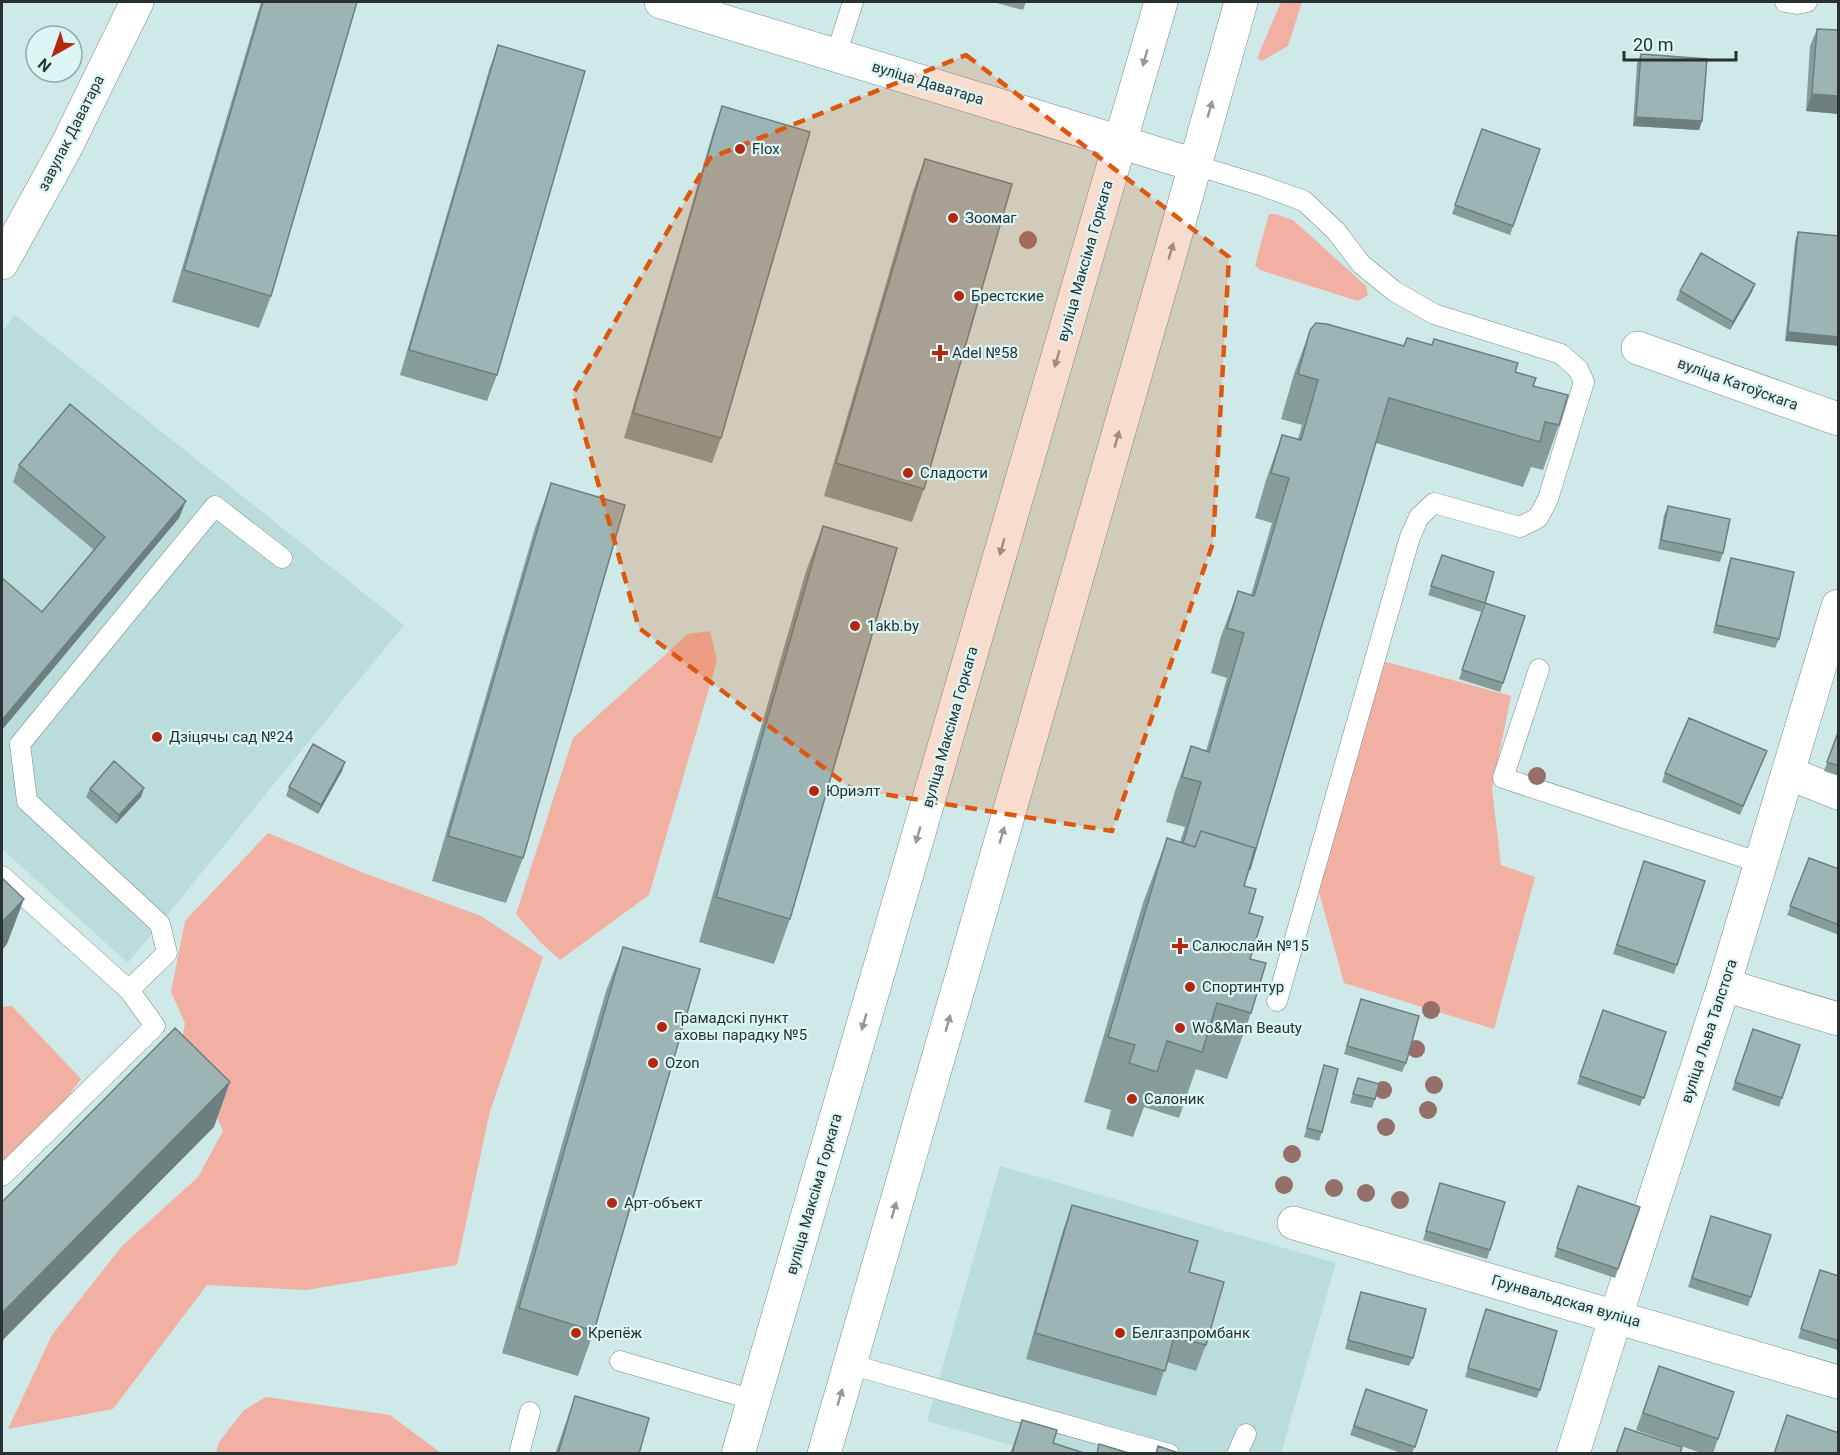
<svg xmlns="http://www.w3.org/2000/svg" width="1840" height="1455" font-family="Roboto,sans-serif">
<rect width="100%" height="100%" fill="#cfe9e8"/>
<!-- built -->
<path fill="#badddb" d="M15 315 404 625 128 963 2 849V331Z
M1000 1166 1336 1263 1281 1453H1038L927 1421Z"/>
<!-- green -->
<path fill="#f1b0a2" d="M1281 2H1302L1288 46 1262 61 1257 58Z
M1269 214H1275L1293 220 1366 286 1368 295 1358 301 1260 270 1255 265Z
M710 631 717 661 649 895 560 960 539 941 516 914 573 738 688 634Z
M1383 661 1511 696 1492 789 1501 865 1535 877 1494 1029 1344 983 1319 892Z
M268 833 364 873 481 916 543 957 490 1111 457 1265 306 1290 207 1285 113 1409 8 1429 52 1335 122 1246 198 1177 223 1131 210 1101 175 1078 185 1023 171 992 185 921Z
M12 1006 81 1079 54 1115 2 1167V1007Z
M266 1397 390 1415 441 1453H216L219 1442 244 1410Z"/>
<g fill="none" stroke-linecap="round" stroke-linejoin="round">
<defs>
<path id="service" d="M1785 2 1797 4 1807 2
M836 55 853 2
M1195 165 1263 186 1304 201 1336 231 1361 264 1394 291 1434 314 1561 354 1578 369 1584 382 1548 499 1538 518 1520 527 1434 503 1419 517 1410 537 1277 1001
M1539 669 1503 778 1761 863
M2 876 129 990 155 1026 2 1176
M129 990 167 953 160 924 27 801 20 744 215 506 282 558
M620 1361 754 1400
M849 1364 1169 1454
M519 1454 530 1412
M1237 1454 1246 1434"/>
<path id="minor" d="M661 2 1195 165
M2 263 67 145 137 2
M1638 348 1838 419
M1788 773 1838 793
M1724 985 1838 1019
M1294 1223 1838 1382
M1573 1454 1616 1316 1724 985 1838 606"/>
<path id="secondary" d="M738 1454 1161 2
M824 1454 1171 251 1241 2"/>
</defs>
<!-- service casing -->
<use href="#service" stroke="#748c8b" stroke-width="21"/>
<!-- minor casing -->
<use href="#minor" stroke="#748c8b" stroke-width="34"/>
<!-- secondary casing -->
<use href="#secondary" stroke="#748c8b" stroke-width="34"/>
<!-- service -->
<use href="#service" stroke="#fff" stroke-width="20"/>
<!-- minor -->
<use href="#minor" stroke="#fff" stroke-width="33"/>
<!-- secondary -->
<use href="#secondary" stroke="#fff" stroke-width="33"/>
</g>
<!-- trees -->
<g fill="#956f69">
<circle cx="1028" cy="240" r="9"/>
<circle cx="1537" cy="776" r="9"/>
<circle cx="1431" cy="1010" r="9"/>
<circle cx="1416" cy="1049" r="9"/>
<circle cx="1434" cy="1085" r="9"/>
<circle cx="1383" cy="1090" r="9"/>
<circle cx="1428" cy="1110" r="9"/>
<circle cx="1386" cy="1127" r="9"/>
<circle cx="1292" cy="1154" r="9"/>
<circle cx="1284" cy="1185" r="9"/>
<circle cx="1334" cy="1188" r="9"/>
<circle cx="1366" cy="1193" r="9"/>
<circle cx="1400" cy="1200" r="9"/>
</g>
<!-- wall -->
<path fill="#869c9b" d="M261 2H357L271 296 259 328 172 302Z
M993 2H1026L1023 10Z
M1817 29 1839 30V114L1806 111 1810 46Z
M498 45 497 375 487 401 400 375 489 70Z
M1641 54 1702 121 1699 130 1633 126 1637 63Z
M722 106 721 438 712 463 624 438 713 132Z
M1482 129 1540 149 1510 235 1452 214Z
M925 159 924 489 912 522 824 496 913 191Z
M1798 232 1839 236 1785 341 1795 241Z
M1680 291 1752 292 1730 330 1676 300Z
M1310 330 1403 346 1407 338 1515 372 1533 386 1559 425 1543 470 1531 467 1523 487 1376 443 1250 869 1244 886 1249 913 1251 1013 1227 1079 1196 1069 1179 1118 1144 1107 1133 1137 1106 1129 1111 1110 1084 1102 1143 903 1167 838 1180 842 1185 827 1166 822 1175 791 1191 746 1206 751 1227 678 1211 673 1221 636 1238 591 1251 595 1272 523 1255 518 1266 480 1282 435 1298 439 1302 425 1281 419 1294 374Z
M19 465 179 518 42 612 94 550 13 482Z
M551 483 523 858 506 903 432 881 535 528Z
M1668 506 1723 553 1720 562 1658 549 1664 515Z
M823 526 790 919 774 964 699 942 806 571Z
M1442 555 1494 572 1481 612 1428 595Z
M1731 558 1779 639 1775 648 1713 633 1728 566Z
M1485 603 1525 616 1500 692 1459 679Z
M1839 730V776L1824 771Z
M1767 751 1740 815 1662 782 1665 773Z
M345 762 342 771 318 814 286 796 289 787Z
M144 788 141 797 116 824 86 797 90 789Z
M1809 858 1839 869V935L1787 915Z
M1644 861 1705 881 1674 974 1613 954Z
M623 947 594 1331 578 1376 502 1353 606 991Z
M1361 999 1406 1063 1402 1072 1344 1054Z
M1603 1010 1666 1032 1640 1106 1577 1084Z
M1753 1029 1800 1045 1779 1107 1732 1090Z
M1324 1065 1322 1132 1319 1141 1304 1137Z
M1358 1078 1375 1099 1372 1108 1350 1103Z
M1440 1183 1490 1250 1487 1259 1423 1240Z
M1578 1186 1640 1207 1615 1278 1554 1257Z
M1072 1205 1189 1272 1206 1345 1196 1371 1167 1362 1156 1396 1026 1359 1063 1230Z
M1711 1216 1751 1297 1748 1306 1688 1287Z
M1820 1270 1839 1276 1838 1350 1798 1338Z
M1361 1292 1413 1358 1409 1366 1345 1349Z
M1486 1309 1540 1390 1537 1398 1465 1377Z
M1659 1366 1718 1439 1713 1454H1704L1636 1430Z
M1366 1389 1427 1410 1412 1454H1404L1350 1435Z
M575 1396 639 1454H555Z
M1022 1420 1053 1443 1087 1454H1010Z"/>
<!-- shaded-wall -->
<path fill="#6d7f7e" d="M1812 94 1839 96V114L1806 111Z
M1636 117 1702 121 1699 130 1633 126Z
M1755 284 1752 292 1730 330 1733 322Z
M1788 332 1839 337V346L1785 341Z
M186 501 179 518 2 730V720Z
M345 762 342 771 318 814 321 805Z
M144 788 141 797 116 824 119 815Z
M24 899 7 944 2 950V922Z
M230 1082 214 1127 2 1341V1313Z"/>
<!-- building -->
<path fill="#9cb5b4" stroke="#6d7f7e" stroke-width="1.5" d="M263 2H357L271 296 184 270Z
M1817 29 1839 30V96L1812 94Z
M498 45 585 71 497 375 409 350Z
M1641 54 1707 59 1702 121 1636 117Z
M722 106 810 132 721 438 633 413Z
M1482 129 1540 149 1513 226 1455 205Z
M925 159 1012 184 924 489 836 463Z
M1798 232 1839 236V337L1788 332Z
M1701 253 1755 284 1733 322 1680 291Z
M1316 323 1327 324 1404 346 1407 338 1432 345 1434 339 1518 363 1515 372 1536 378 1533 386 1568 395 1559 425 1545 422 1540 442 1389 398 1250 869H1249L1255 848 1201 831 1195 847 1183 843 1201 782 1182 777 1191 746 1209 752 1244 633 1227 628 1238 591 1254 596 1289 478 1271 473 1282 435 1301 440 1318 380 1298 374 1310 330Z
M70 404 186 501 2 720V578L42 612 105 537 19 465Z
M551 483 625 505 523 858 448 836Z
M1668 506 1730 519 1723 553 1661 540Z
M823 526 897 548 790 919 716 897Z
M1442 555 1494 572 1485 603 1431 586Z
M1731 558 1794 572 1779 639 1716 625Z
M1485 603 1525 616 1503 683 1462 670Z
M1689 718 1767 751 1743 806 1665 773Z
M1839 730V766L1827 762Z
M313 744 345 762 321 805 289 787Z
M114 761 144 788 119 815 90 789Z
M1201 831 1255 848 1244 886 1256 889 1249 913 1263 917 1250 959 1266 963 1251 1013 1217 1003 1202 1052 1167 1041 1157 1072 1129 1063 1135 1045 1108 1037 1167 838 1195 847Z
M1809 858 1839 869V925L1790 906Z
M1644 861 1705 881 1677 965 1617 945Z
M2 878 24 899 2 922Z
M623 947 700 969 594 1331 519 1308Z
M1361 999 1419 1016 1406 1063 1347 1046Z
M1603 1010 1666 1032 1644 1098 1580 1076Z
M175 1028 230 1082 2 1313V1202Z
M1753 1029 1800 1045 1782 1098 1735 1082Z
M1324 1065 1338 1069 1322 1132 1307 1128Z
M1358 1078 1379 1084 1375 1099 1353 1094Z
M1440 1183 1505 1202 1490 1250 1426 1231Z
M1578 1186 1640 1207 1618 1269 1557 1248Z
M1072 1205 1198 1241 1189 1272 1224 1282 1206 1345 1174 1337 1165 1371 1035 1333Z
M1711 1216 1771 1235 1751 1297 1692 1278Z
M1820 1270 1839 1276V1341L1801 1329Z
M1361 1292 1426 1309 1413 1358 1348 1340Z
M1486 1309 1557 1331 1540 1390 1468 1368Z
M1659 1366 1734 1392 1718 1439 1643 1413Z
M1366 1389 1427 1410 1415 1447 1354 1426Z
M575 1396 649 1418 639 1454H558Z
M1787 1415 1839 1433V1454H1774Z
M1022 1420 1057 1430 1053 1443 1087 1454H1012Z
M1625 1428 1682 1447 1680 1454H1616Z
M1099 1444 1132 1454H1097Z
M1158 1446 1182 1454H1156Z"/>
<!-- one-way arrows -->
<defs><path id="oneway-solid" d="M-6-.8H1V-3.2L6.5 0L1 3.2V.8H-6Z" transform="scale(1.5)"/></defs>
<g fill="#949898">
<use href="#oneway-solid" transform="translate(1145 58) rotate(106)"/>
<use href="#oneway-solid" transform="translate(1210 109) rotate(-74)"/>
<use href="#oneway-solid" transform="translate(1171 251) rotate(-74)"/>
<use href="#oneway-solid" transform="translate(1057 359) rotate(106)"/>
<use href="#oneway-solid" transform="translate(1117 439) rotate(-74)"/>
<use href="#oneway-solid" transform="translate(1002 547) rotate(106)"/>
<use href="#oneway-solid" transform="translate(918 835) rotate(106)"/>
<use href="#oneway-solid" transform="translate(1002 835) rotate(-74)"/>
<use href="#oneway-solid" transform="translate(864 1022) rotate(106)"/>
<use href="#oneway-solid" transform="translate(948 1023) rotate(-74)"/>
<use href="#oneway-solid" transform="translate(894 1210) rotate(-74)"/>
<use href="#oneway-solid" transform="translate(840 1397) rotate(-74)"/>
</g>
<!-- marked area -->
<path fill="#de570e" fill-opacity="0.2" stroke="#de570e" stroke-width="4.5" stroke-dasharray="12 8" stroke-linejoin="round" d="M966 55 1229 257 1213 543 1112 831 852 789 639 628 573 394 710 158Z"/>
<!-- markers -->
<g fill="#b42810" stroke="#dcf6f5" stroke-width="2">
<circle cx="740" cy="149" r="6"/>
<circle cx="953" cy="218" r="6"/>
<circle cx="959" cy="296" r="6"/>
<path d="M937 344h6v6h6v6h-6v6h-6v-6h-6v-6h6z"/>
<circle cx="908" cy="473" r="6"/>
<circle cx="855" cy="626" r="6"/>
<circle cx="157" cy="737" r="6"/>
<circle cx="814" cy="791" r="6"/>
<path d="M1177 937h6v6h6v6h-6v6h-6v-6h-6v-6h6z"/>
<circle cx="1190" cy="987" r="6"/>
<circle cx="662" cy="1027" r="6"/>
<circle cx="1180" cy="1028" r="6"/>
<circle cx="653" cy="1063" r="6"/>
<circle cx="1132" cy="1099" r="6"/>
<circle cx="612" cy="1203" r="6"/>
<circle cx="576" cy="1333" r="6"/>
<circle cx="1120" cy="1333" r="6"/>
</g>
<g text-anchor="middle" stroke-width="4.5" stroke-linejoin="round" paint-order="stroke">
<!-- street labels -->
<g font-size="15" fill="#283231" stroke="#dcf6f5">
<text transform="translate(928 83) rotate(17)" y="5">вуліца Даватара</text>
<text transform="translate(71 133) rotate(-63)" y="5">завулак Даватара</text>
<text transform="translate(1085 261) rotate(-74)" y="5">вуліца Максіма Горкага</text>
<text transform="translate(1738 384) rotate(20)" y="5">вуліца Катоўскага</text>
<text transform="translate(950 727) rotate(-74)" y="5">вуліца Максіма Горкага</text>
<text transform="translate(1709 1031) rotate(-72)" y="5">вуліца Льва Талстога</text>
<text transform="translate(814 1194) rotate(-74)" y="5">вуліца Максіма Горкага</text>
<text transform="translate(1566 1301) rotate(16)" y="5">Грунвальдская вуліца</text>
</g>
<!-- poi labels -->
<g font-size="15" fill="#283231" stroke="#dcf6f5" text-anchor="start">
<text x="752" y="154">Flox</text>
<text x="965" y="223">Зоомаг</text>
<text x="971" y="301">Брестские</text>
<text x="952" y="358">Adel №58</text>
<text x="920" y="478">Сладости</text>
<text x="867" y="631">1akb.by</text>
<text x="169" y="742">Дзіцячы сад №24</text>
<text x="826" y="796">Юриэлт</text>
<text x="1192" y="951">Салюслайн №15</text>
<text x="1202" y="992">Спортинтур</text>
<text x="674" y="1023">Грамадскі пункт<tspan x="674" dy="17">аховы парадку №5</tspan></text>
<text x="1192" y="1033">Wo&amp;Man Beauty</text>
<text x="665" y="1068">Ozon</text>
<text x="1144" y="1104">Салоник</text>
<text x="624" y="1208">Арт-объект</text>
<text x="588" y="1338">Крепёж</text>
<text x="1132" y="1338">Белгазпромбанк</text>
</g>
</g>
<!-- border -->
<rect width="1840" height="1455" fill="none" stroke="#283231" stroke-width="6"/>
<!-- north arrow -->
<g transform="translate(54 54) rotate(220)"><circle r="28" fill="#dcf6f5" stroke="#94a8a7" stroke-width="1.5"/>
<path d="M0-4.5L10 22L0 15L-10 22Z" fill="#b42810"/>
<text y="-9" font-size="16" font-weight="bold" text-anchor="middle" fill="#283231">N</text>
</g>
<!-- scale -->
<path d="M1624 51v9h112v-9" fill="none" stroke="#283231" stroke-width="3"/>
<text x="1633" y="51" font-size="18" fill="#283231" stroke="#dcf6f5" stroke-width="4.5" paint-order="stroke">20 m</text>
</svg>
